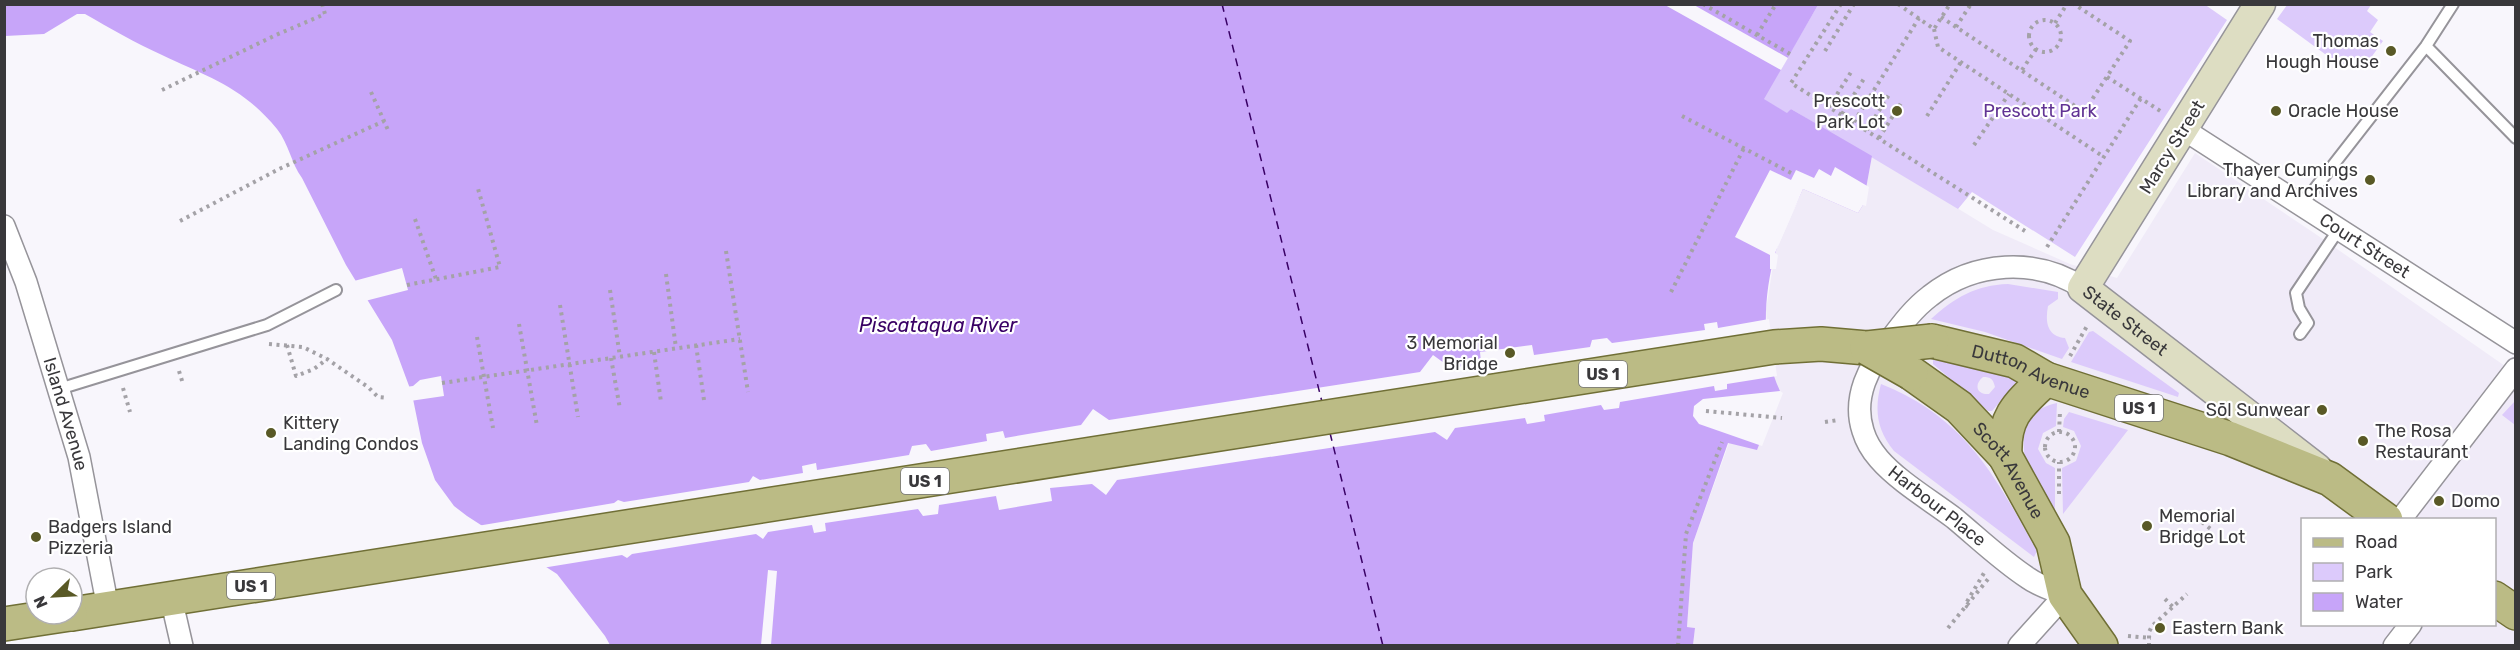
<svg xmlns="http://www.w3.org/2000/svg" width="2520" height="650" font-family="Rubik,sans-serif">
<rect width="100%" height="100%" fill="#f8f6fc"/>
<!-- built -->
<path fill="#f0ebf8" fill-rule="evenodd" d="M2195 153 2317 235 2515 373V645L1693 646 1695 628 1687 627 1693 543 1729 443 1757 449 1771 373 1766 310 1775 253 1803 189 1863 205 1872 156 1993 230 2070 264 2117 278ZM2302 520H2494V624H2302Z"/>
<!-- green -->
<path fill="#dccafb" fill-rule="evenodd" d="M2204 4 2227 20 2075 257 1972 192 1958 209 1791 109 1788 114 1763 99 1818 5Z
M2287 5H2371L2367 11 2378 20 2370 32 2383 41 2365 66 2353 57 2344 68 2277 19Z
M2008 284 2058 292V299L2048 306C2045 322 2047 336 2065 338L2069 348 2062 359 1985 332 1931 319C1954 298 1976 285 2008 284Z
M2093 331 2179 393 2178 397 2071 362 2089 332Z
M1933 360 1973 366 2011 376 2016 383 1992 411H1988L1933 364ZM1983 377C1991 377 1993 379 1995 387L1989 394C1976 395 1974 384 1983 377Z
M1881 384C1966 418 1995 476 2037 551L2034 557 1894 451C1877 430 1874 410 1881 384Z
M2515 401V425L2502 415Z
M2057 403 2056 426 2043 433 2038 449 2046 463 2055 468V513L2025 460C2021 430 2025 410 2057 403Z
M2069 412 2128 430 2063 514 2062 468 2076 461 2081 446 2074 431 2063 427 2064 419Z"/>
<!-- water -->
<path fill="#c7a5f9" d="M4 5H1818L1764 99 1787 113 1791 109 1872 156 1863 205 1858 213 1803 189C1794 210 1781 232 1775 254 1763 297 1761 351 1780 391L1757 450 1728 443 1693 543 1687 627 1695 628 1693 645H610L605 636 557 574 467 516 454 506 435 480 422 443 412 394 392 340 346 265 302 178C291 163 289 144 277 129 243 87 208 77 162 55 135 43 110 28 85 14H77L44 34 5 36Z"/>
<!-- pier -->
<path fill="#f8f6fc" d="M1665 5H1694L1788 58 1781 70Z
M1835 167 1869 187 1866 206 1863 205 1858 213 1803 189 1775 253 1778 255 1776 269H1770V255L1735 237 1770 170 1791 180 1796 170 1814 178 1819 169 1831 176Z
M402 268 408 290 365 301 354 281Z
M1769 319 1777 376 1727 384V389L1715 391 1714 386 1620 402 1619 408 1604 410 1601 405 1544 415 1545 421 1527 424 1525 418 1455 428 1447 440 1435 432 1117 480 1106 495 1092 484 1050 488 1052 501 999 510 996 496 939 505 938 514 923 516 918 509 825 523 826 531 814 533 812 525 768 532 763 539 756 534 632 554 627 558 622 555 542 568 477 526 614 503 618 500 624 502 749 482 753 476 760 480 803 473 802 466 816 463 817 470 909 455 912 446 926 444 931 451 987 441 986 434 1003 431 1005 438 1081 425 1093 409 1109 420 1420 372 1433 355 1451 368 1481 363 1480 352 1532 345 1534 355 1590 347 1592 340 1607 338 1612 343 1705 330 1704 324 1717 322 1718 328Z
M441 376 444 396 410 401 406 387 413 386 420 380Z
M1780 391 1783 393 1762 446 1699 424 1693 416 1694 406 1703 399Z
M768 570 777 571 771 645H761Z"/>
<g fill="none" stroke-linecap="round" stroke-linejoin="round">
<!-- ferry -->
<path stroke="#390065" stroke-width="1.5" stroke-dasharray="8 6" stroke-linecap="butt" d="M1222 4 1322 402
M1330 433 1383 646"/>
<defs>
<path id="lane" d="M2426 46 2516 138
M2302 205 2426 46 2453 4
M2300 334 2308 323 2299 308 2296 293 2339 229
M59 389 267 325 336 290"/>
<g id="street">
<path id="s1" d="M2183 129 2516 343"/>
<path id="s2" d="M4 226 26 282 79 457 108 608"/>
<path d="M2400 520 2516 369"/>
<path d="M171 598 182 646"/>
<path d="M2019 646 2065 595C2053 590 2039 586 2028 578 2002 561 1978 538 1954 518 1930 500 1898 481 1879 459 1872 451 1866 441 1863 431 1852 397 1869 366 1890 340 1902 324 1914 308 1930 296 1974 261 2036 257 2083 288"/>
<path d="M2394 646 2411 624"/>
</g>
<g id="secondary">
<path id="s3" d="M2260 4 2083 288 2317 469"/>
</g>
<g id="primary">
<path id="s4" d="M1932 341 2015 361 2046 379 2231 439 2330 479 2386 520"/>
<path id="s5" d="M1911 373 1959 407 2005 456 2053 543 2065 595 2101 646"/>
<path d="M2005 456C2003 416 2019 404 2046 379"/>
<path d="M2494 598 2516 613"/>
<path d="M72 614 1774 347 1821 344 1867 348"/>
<path d="M4 624 70 614"/>
</g>
</defs>
<!-- lane casing -->
<use href="#lane" stroke="#96949a" stroke-width="14"/>
<!-- street casing -->
<use href="#street" stroke="#96949a" stroke-width="24"/>
<!-- secondary casing -->
<use href="#secondary" stroke="#96949a" stroke-width="33"/>
<!-- primary casing -->
<use href="#primary" stroke="#706f36" stroke-width="36"/>
<!-- path -->
<path stroke="#a4a2a7" stroke-width="4" stroke-dasharray="3 4.5" stroke-linecap="butt" d="M1703 4 1790 54
M1841 4 1791 83 2025 231
M1898 4 1934 29 1950 4
M1941 17 2084 112 2130 41 2074 4
M2029 36a16 16 0 1 1 32 0a16 16 0 1 1-32 0Z
M2055 23 2067 4
M1956 27 1971 4
M1934 29 1938 47 2104 157
M1757 35 1776 4
M1825 51 1854 4
M2022 70 2036 49
M2107 77 2162 112
M162 90 276 35 325 14 322 4
M371 92 388 130
M1829 107 1853 69
M1842 114 1865 77
M1682 116 1795 175
M1927 116 1961 62
M1854 122 1919 18
M1867 130 1890 93
M1879 138 1903 100
M1974 145 2009 94
M415 219 436 279
M180 221 279 169 384 121
M2047 247 2141 98
M726 251 748 392
M666 274 676 348
M407 285 500 267 477 185
M610 290 620 357
M1671 292 1744 148
M560 305 578 417
M519 324 537 426
M477 337 493 428
M269 344 303 347 327 359 368 387 378 397 388 398
M287 345 296 376 314 369 327 359
M696 345 704 400
M654 352 661 402
M2070 356 2087 326
M611 358 620 409
M179 371 183 384
M442 383 740 339
M123 388 130 412
M1706 411 1782 418
M1825 422 1838 420
M2045 447a15 15 0 1 1 30 0a15 15 0 1 1-30 0Z
M2059 432 2060 412
M2059 494V462
M2190 513 2212 530
M2165 599 2173 607
M1968 607 1965 605 1984 573
M1948 628 1989 578
M2128 636 2151 638
M1678 646 1686 534 1722 442
M2149 646V632L2152 626 2187 594"/>
<!-- lane -->
<use href="#lane" stroke="#fff" stroke-width="10"/>
<!-- street -->
<use href="#street" stroke="#fff" stroke-width="21"/>
<!-- secondary -->
<use href="#secondary" stroke="#ddddc2" stroke-width="30"/>
<!-- primary -->
<use href="#primary" stroke="#bbbb85" stroke-width="33"/>
<defs>
<path id="primary-bridge" d="M1867 348 1932 341
M1867 348 1911 373"/>
</defs>
<!-- primary-bridge casing -->
<use href="#primary-bridge" stroke="#706f36" stroke-width="36" stroke-linecap="butt"/>
<!-- primary-bridge -->
<use href="#primary-bridge" stroke="#bbbb85" stroke-width="33"/>
</g>
<!-- markers -->
<g fill="#595926" stroke="#fff" stroke-width="2">
<circle cx="2391" cy="51" r="6"/>
<circle cx="1897" cy="111" r="6"/>
<circle cx="2276" cy="111" r="6"/>
<circle cx="2370" cy="180" r="6"/>
<circle cx="1510" cy="353" r="6"/>
<circle cx="2322" cy="410" r="6"/>
<circle cx="271" cy="433" r="6"/>
<circle cx="2363" cy="441" r="6"/>
<circle cx="2439" cy="501" r="6"/>
<circle cx="2147" cy="526" r="6"/>
<circle cx="36" cy="537" r="6"/>
<circle cx="2160" cy="628" r="6"/>
</g>
<g text-anchor="middle" stroke-width="4.5" stroke-linejoin="round" paint-order="stroke">
<!-- shield labels -->
<g fill="#fff" stroke="#747476" stroke-width="1.5">
<rect x="1579" y="361" width="48" height="26" rx="4.5"/>
<rect x="2115" y="395" width="48" height="26" rx="4.5"/>
<rect x="901" y="468" width="48" height="26" rx="4.5"/>
<rect x="227" y="573" width="48" height="26" rx="4.5"/>
</g>
<g font-size="16" font-weight="bold" fill="#39383b">
<text x="1603" y="380">US 1</text>
<text x="2139" y="414">US 1</text>
<text x="925" y="487">US 1</text>
<text x="251" y="592">US 1</text>
</g>
<!-- poi labels -->
<g font-size="18" fill="#39383b" stroke="#fff" text-anchor="start">
<text x="2379" y="47" text-anchor="end">Thomas<tspan x="2379" dy="21">Hough House</tspan></text>
<text x="1885" y="107" text-anchor="end">Prescott<tspan x="1885" dy="21">Park Lot</tspan></text>
<text x="2288" y="117">Oracle House</text>
<text x="2358" y="176" text-anchor="end">Thayer Cumings<tspan x="2358" dy="21">Library and Archives</tspan></text>
<text x="1498" y="349" text-anchor="end">3 Memorial<tspan x="1498" dy="21">Bridge</tspan></text>
<text x="2310" y="416" text-anchor="end">Sōl Sunwear</text>
<text x="283" y="429">Kittery<tspan x="283" dy="21">Landing Condos</tspan></text>
<text x="2375" y="437">The Rosa<tspan x="2375" dy="21">Restaurant</tspan></text>
<text x="2451" y="507">Domo</text>
<text x="2159" y="522">Memorial<tspan x="2159" dy="21">Bridge Lot</tspan></text>
<text x="48" y="533">Badgers Island<tspan x="48" dy="21">Pizzeria</tspan></text>
<text x="2172" y="634">Eastern Bank</text>
</g>
<!-- park labels -->
<g font-size="18" fill="#613394" stroke="#fff">
<text x="2040" y="117">Prescott Park</text>
</g>
<!-- street labels -->
<g font-size="18" fill="#39383b" stroke="#fff">
<text transform="translate(2172 147) rotate(-58)" y="6">Marcy Street</text>
<text dy="6" stroke="none"><textPath href="#s1" startOffset="216">Court Street</textPath></text>
<text dy="6" stroke="none"><textPath href="#s3" startOffset="388">State Street</textPath></text>
<text dy="6" stroke="none"><textPath href="#s4" startOffset="104">Dutton Avenue</textPath></text>
<text dy="6" stroke="none"><textPath href="#s2" startOffset="198">Island Avenue</textPath></text>
<text dy="6" stroke="none"><textPath href="#s5" startOffset="140">Scott Avenue</textPath></text>
<text transform="translate(1937 506) rotate(38)" y="6">Harbour Place</text>
</g>
<!-- water labels -->
<g font-size="20" font-style="italic" fill="#390065" stroke="#fff">
<text x="938" y="332">Piscataqua River</text>
</g>
</g>
<!-- border -->
<rect width="2520" height="650" fill="none" stroke="#39383b" stroke-width="12"/>
<!-- legend -->
<rect x="2301" y="518" width="195" height="108" fill="#ffffff" stroke="#b0afb1" stroke-width="1.5"/>
<rect x="2313" y="538" width="30" height="9" fill="#bbbb85" stroke="#b0afb1" stroke-width="1.5"/>
<text x="2355" y="548" font-size="18" fill="#39383b">Road</text>
<rect x="2313" y="563" width="30" height="18" fill="#dccafb" stroke="#b0afb1" stroke-width="1.5"/>
<text x="2355" y="578" font-size="18" fill="#39383b">Park</text>
<rect x="2313" y="593" width="30" height="18" fill="#c7a5f9" stroke="#b0afb1" stroke-width="1.5"/>
<text x="2355" y="608" font-size="18" fill="#39383b">Water</text>
<!-- north arrow -->
<g transform="translate(54 596) rotate(246)"><circle r="28" fill="#ffffff" stroke="#b0afb1" stroke-width="1.5"/>
<path d="M0-4.5L10 22L0 15L-10 22Z" fill="#595926"/>
<text y="-9" font-size="16" font-weight="bold" text-anchor="middle" fill="#39383b">N</text>
</g>
</svg>
